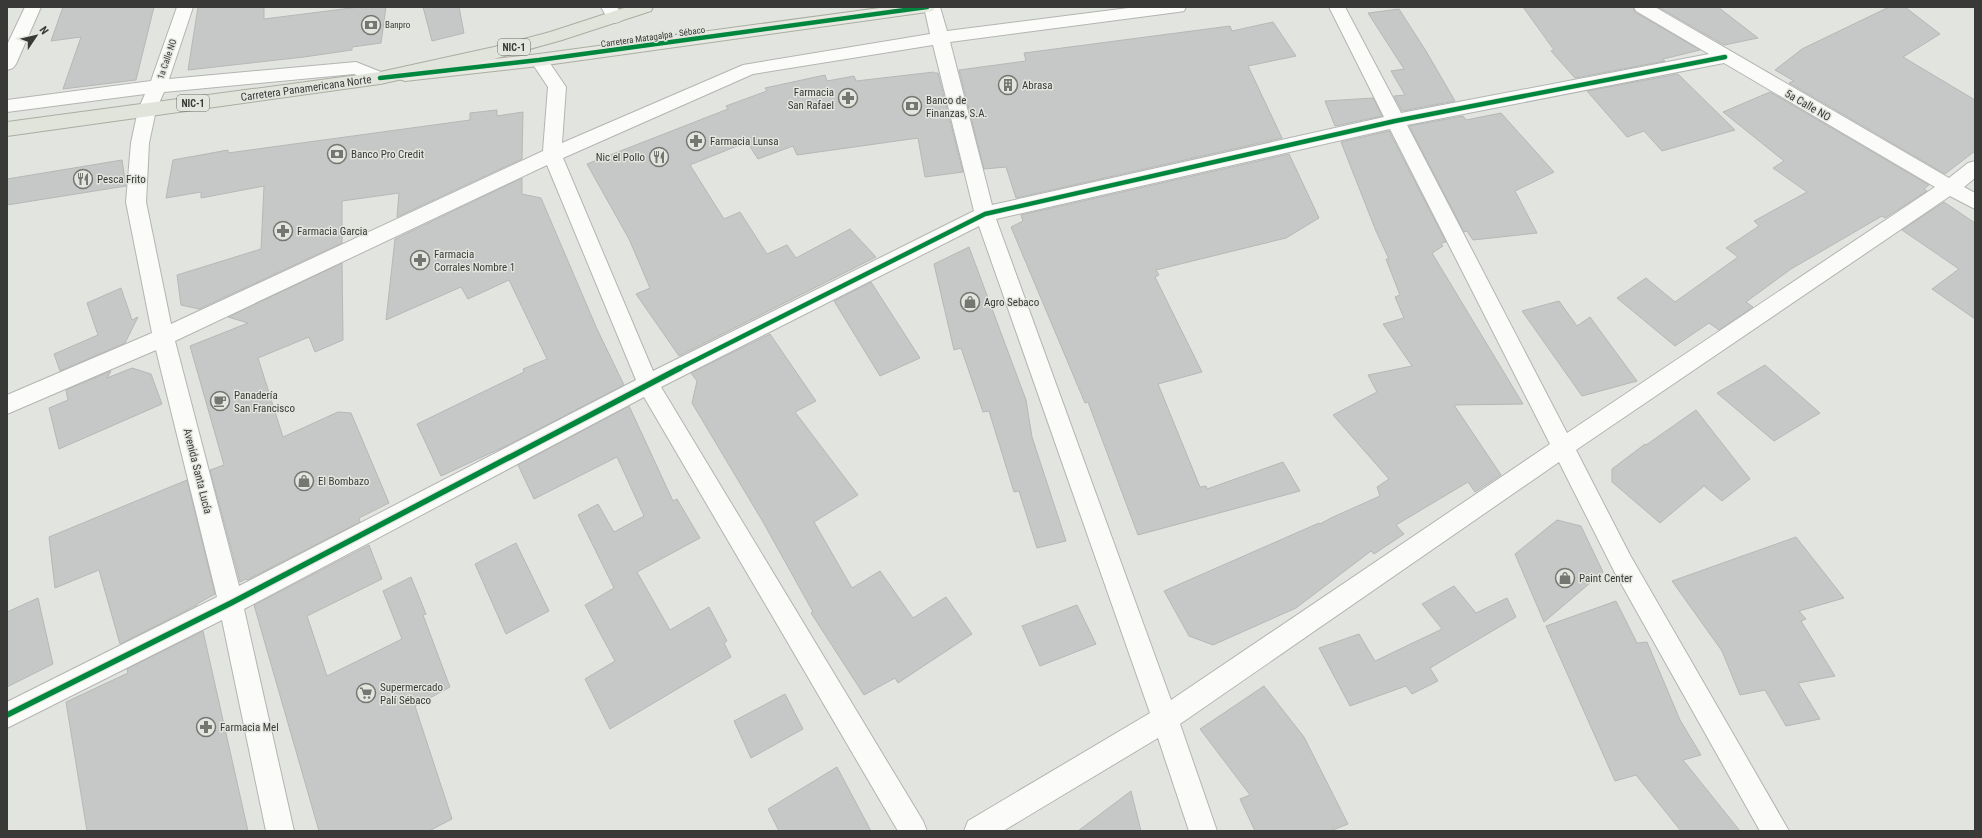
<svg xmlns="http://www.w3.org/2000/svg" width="1982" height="838" font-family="'Roboto Condensed',sans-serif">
<rect width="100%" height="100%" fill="#e2e4e0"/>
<!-- building -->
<path fill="#c6c8c7" stroke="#b6b8b7" d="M63 7H154L136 80 63 89 81 37 51 41Z
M198 7H264V19L359 7H386L381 43 352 47V50L304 57 188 70Z
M423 7H459L464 33 432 41Z
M1523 7H1633L1635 12 1700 50 1663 59 1665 61 1575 78 1551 51 1554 50Z
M1658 7H1718L1758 38 1724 45Z
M1889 7H1905L1940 34 1903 57 1975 100V151L1945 174 1789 83 1794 81 1775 70 1802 49Z
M1399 9 1426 51 1455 101 1402 111 1394 96 1405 95 1391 71 1404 69 1368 13Z
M1273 22 1296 56 1248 66 1282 138 1016 198 1006 167 984 169 959 70 1026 61 1024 53 1230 26 1232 31Z
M934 72V73H938L963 172 925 177 918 138 797 155 793 146 758 159 747 142 690 165 724 219 740 212 767 254 787 245 796 258 850 229 876 257 679 356 636 294 650 288 629 239 587 164 728 109 726 106 767 91 765 88 825 75 827 81 854 76 856 81Z
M1678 74 1735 130 1662 151 1644 131 1627 137 1587 91Z
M1770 92 1929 185 1924 189 1927 191 1885 218 1882 216 1791 269 1746 302 1753 307 1719 330 1709 323 1675 346 1617 298 1646 278 1675 302 1738 257 1726 248 1759 226 1754 221 1807 192 1773 168 1784 161 1723 112Z
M1373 98 1382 116 1335 126 1325 101Z
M497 110V116L523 112 522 159 397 217 399 193 342 201V243L199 309 181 305 177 275 261 249 264 186 201 198V192L166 198 173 160 228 150V153L470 120V113Z
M1501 113 1554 172 1515 191 1537 233 1473 240 1467 231 1464 232 1409 126 1463 116 1466 120Z
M1389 131 1446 242 1441 243 1443 246 1432 253 1523 404 1454 405 1501 475 1475 492 1468 482 1396 525 1404 534 1374 554 1371 551 1296 608 1213 645 1189 636 1164 591 1319 523 1320 524 1331 518 1380 496 1377 487 1389 479 1333 415 1377 392 1368 375 1412 366 1383 324 1404 318 1395 297 1400 295 1386 259H1389L1376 231 1341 142Z
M1289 154 1319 218 1286 238 1156 270 1159 275 1155 277 1202 372 1158 384 1200 487 1206 486 1207 489 1283 462 1300 491 1138 535 1088 402 1085 403 1011 227 1023 221 1021 215Z
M122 160 126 186 7 205V179Z
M522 178V194L541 198 597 329 624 385 508 445 441 476 417 424 524 372 523 369 547 359 509 280 468 299 461 287 386 320 395 239Z
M1944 202 1975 223V319L1932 289 1959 269 1902 230Z
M969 247 1026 400 1032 437 1066 541 1037 548 1019 491 1014 492 989 411 983 412 961 348 954 350 934 264Z
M342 263 343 340 315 352 309 337 258 358 283 437 338 412 351 413 389 503 359 518 360 522 247 580 246 579 240 582 210 470 224 465 190 346 248 323 228 317Z
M871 282 920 358 880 376 834 301Z
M121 288 132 320 138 317 125 343 60 371 54 354 98 335 87 303Z
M1559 301 1577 326 1590 317 1637 381 1582 396 1522 311Z
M770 334 816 401 795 412 858 495 814 522 852 588 880 571 913 618 946 597 972 634 898 683 895 678 864 695 811 613 813 612 763 522 692 403 697 381 691 373Z
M1765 365 1820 413 1774 441 1717 393Z
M132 368 151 374 162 404 59 449 49 408 68 400 66 390 111 371 107 378Z
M629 406 673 501 677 499 700 538 637 572 670 630 709 607 727 641 724 643 731 657 610 729 585 679 615 661 585 605 614 588 578 515 598 504 614 532 644 516 617 457 534 499 518 465Z
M1696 410 1750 479 1722 501 1704 486 1660 523 1612 482V469L1645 444 1646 445Z
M187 480 215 594 197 604V605L120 644 99 570 55 588 49 537Z
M1557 520 1581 526 1603 572 1544 622 1515 554Z
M1796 537 1844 598 1799 611 1806 619 1801 621 1835 676 1798 683 1820 719 1786 726 1765 690 1740 695 1722 651 1672 581Z
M516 543 549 611 506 634 475 564Z
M369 545 382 579 307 616 327 676 402 639 383 591 411 577 426 614 423 615 450 687 415 706 452 819 429 831H319L254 605Z
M1454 586 1476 613 1507 598 1516 617 1430 668 1438 681 1412 694 1406 686 1350 706 1319 648 1359 634 1375 661 1442 629 1422 604Z
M38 598 53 664 7 687V612Z
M1616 601 1637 643 1647 642 1680 720 1701 755 1683 760 1740 831H1681L1636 775 1615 781 1546 626Z
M1077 605 1096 644 1040 666 1022 626Z
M203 631 248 831H87L66 702 128 673 127 669Z
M1264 686 1304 737 1348 824 1330 831H1255L1240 799 1250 795 1200 729Z
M785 694 803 729 751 758 734 721Z
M837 767 871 831H779L768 809Z
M1131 791 1141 831H1078Z"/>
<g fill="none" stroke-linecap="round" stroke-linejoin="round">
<defs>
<path id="minor" d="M25 7H41L16 64 13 68 7 70V45Z
M177 7H193L169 79 356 62 386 74 389 78 386 82 380 84 354 74 164 92 156 110 149 143 146 202 171 324 543 151 548 87 530 60 533 56 539 54 545 56 566 87 562 143 743 65 930 34 924 7H940L947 31 1136 7H1186L1184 11 1178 12 950 42 992 205 1384 117 1329 7H1345L1401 113 1709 54 1636 11 1634 7H1655L1949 178 1968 163 1975 161V178L1964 187 1975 193V209L1950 196 1576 450 1630 555 1789 831H1760L1614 571 1559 462 1180 724 1217 831H1189L1158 738 1003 831H964L968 821 1150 713 979 226 661 387 923 821 927 831H898L644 397 244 609 294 831H266L222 620 7 728V702L217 597 156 350 7 414V395L152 333 126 202 131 143 138 110 145 94 7 112V100L151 81ZM933 45 974 211 653 371 563 158 753 74ZM1724 63 1935 187 1567 433 1407 125ZM1390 129 1550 444 1171 700 996 219ZM547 165 636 380 239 586 175 341Z
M601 7H617L623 17 621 21 615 23 609 21Z"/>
<path id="primary" d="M887 7H935L933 11 927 12 539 66 405 81 399 79 396 75 399 71 405 69 539 54Z"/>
<path id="trunk" d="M627 7H653L651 11 562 40 494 59 380 84 7 136V122L380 72 494 47 550 32Z"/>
</defs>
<!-- minor casing -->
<use href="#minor" stroke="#b3b5b2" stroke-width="2"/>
<!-- primary casing -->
<use href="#primary" stroke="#aaaea0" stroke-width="2"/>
<!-- trunk casing -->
<use href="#trunk" stroke="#aaaea0" stroke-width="2"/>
<!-- minor -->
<use href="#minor" fill="#fbfbfa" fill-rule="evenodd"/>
<!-- primary -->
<use href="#primary" fill="#e7e9e2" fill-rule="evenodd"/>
<!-- trunk -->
<use href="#trunk" fill="#e0e4da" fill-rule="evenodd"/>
<defs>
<path id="cycleway-far1" d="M380 78 539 60 927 7
M678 369 985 214 1395 121 1725 57"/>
<path id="cycleway" d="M7 715 231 603 680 368"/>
</defs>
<!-- cycleway-far1 casing -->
<use href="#cycleway-far1" stroke="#e3e5df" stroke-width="6"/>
<!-- cycleway casing -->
<use href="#cycleway" stroke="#e3e5df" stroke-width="8"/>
<!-- cycleway-far1 -->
<use href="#cycleway-far1" stroke="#00873e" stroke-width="4.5"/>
<!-- cycleway -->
<use href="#cycleway" stroke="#00873e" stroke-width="5.5"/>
</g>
<!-- icons -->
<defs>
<symbol id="bank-ring" viewBox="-11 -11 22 22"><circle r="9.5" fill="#e3e5df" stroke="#747672" stroke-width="1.5"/><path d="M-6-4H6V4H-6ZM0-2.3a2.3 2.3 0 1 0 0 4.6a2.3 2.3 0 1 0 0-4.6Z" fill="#747672"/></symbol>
<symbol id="building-ring" viewBox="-11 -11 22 22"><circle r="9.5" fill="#e3e5df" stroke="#747672" stroke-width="1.5"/><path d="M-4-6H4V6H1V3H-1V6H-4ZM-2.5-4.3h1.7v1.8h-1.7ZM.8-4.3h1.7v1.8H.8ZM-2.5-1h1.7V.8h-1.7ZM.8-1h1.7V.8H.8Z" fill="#747672"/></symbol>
<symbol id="pharmacy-ring" viewBox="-11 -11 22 22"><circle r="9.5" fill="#e3e5df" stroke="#747672" stroke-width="1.5"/><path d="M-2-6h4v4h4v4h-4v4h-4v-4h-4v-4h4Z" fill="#747672"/></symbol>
<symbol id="restaurant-ring" viewBox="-11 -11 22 22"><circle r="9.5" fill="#e3e5df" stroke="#747672" stroke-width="1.5"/><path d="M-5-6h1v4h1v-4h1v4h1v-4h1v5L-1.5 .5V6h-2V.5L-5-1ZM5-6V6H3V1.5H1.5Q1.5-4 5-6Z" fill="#747672"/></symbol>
<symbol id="shop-ring" viewBox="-11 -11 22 22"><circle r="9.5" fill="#e3e5df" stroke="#747672" stroke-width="1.5"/><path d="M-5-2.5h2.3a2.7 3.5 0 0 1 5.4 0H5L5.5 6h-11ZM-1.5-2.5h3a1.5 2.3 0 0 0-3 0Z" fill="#747672"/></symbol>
<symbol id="cafe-ring" viewBox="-11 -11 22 22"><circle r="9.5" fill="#e3e5df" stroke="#747672" stroke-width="1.5"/><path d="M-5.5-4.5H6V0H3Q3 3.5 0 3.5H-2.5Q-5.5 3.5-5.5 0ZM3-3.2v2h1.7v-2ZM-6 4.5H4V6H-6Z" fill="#747672"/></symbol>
<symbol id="supermarket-ring" viewBox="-11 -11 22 22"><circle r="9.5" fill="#e3e5df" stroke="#747672" stroke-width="1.5"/><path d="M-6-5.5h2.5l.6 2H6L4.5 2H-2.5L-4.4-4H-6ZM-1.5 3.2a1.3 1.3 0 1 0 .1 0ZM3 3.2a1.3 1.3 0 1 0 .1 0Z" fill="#747672"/></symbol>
</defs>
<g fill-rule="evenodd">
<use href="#bank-ring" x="360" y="14" width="22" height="22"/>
<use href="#building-ring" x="997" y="74" width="22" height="22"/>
<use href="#pharmacy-ring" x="837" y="87" width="22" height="22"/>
<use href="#bank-ring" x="901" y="95" width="22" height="22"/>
<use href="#pharmacy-ring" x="685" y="130" width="22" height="22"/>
<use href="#bank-ring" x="326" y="143" width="22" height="22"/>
<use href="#restaurant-ring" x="648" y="146" width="22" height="22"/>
<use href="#restaurant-ring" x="72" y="168" width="22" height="22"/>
<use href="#pharmacy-ring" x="272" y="220" width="22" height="22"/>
<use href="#pharmacy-ring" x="409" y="249" width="22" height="22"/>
<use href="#shop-ring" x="959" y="291" width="22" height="22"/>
<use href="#cafe-ring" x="209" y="390" width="22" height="22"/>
<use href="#shop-ring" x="293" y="470" width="22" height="22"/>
<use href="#shop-ring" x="1554" y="567" width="22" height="22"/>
<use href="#supermarket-ring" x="355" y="682" width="22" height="22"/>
<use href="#pharmacy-ring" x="195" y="716" width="22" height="22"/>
</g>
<g text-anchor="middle" stroke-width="3" stroke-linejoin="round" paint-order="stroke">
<!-- far-poi labels -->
<g font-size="9" fill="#393a37" stroke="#e3e5df" text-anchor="start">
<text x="385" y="28">Banpro</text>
</g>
<!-- far-street labels -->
<g font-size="9" fill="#393a37" stroke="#e3e5df">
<text transform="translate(653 37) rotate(-8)" y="3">Carretera Matagalpa - Sébaco</text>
<text transform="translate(167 59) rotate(-71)" y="3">1a Calle NO</text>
</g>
<!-- shield labels -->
<g fill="#e3e5df" stroke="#6c6d69" stroke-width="1">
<rect x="498" y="39" width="32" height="16" rx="3"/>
<rect x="177" y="95" width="32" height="16" rx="3"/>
</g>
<g font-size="10" font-weight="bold" fill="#393a37">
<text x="514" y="51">NIC-1</text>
<text x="193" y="107">NIC-1</text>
</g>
<!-- poi labels -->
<g font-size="11" fill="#393a37" stroke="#e3e5df" text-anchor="start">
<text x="1022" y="89">Abrasa</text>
<text x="834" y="96" text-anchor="end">Farmacia<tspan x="834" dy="13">San Rafael</tspan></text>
<text x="926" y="104">Banco de<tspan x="926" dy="13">Finanzas, S.A.</tspan></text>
<text x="710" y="145">Farmacia Lunsa</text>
<text x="351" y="158">Banco Pro Credit</text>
<text x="645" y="161" text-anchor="end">Nic el Pollo</text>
<text x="97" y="183">Pesca Frito</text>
<text x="297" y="235">Farmacia Garcia</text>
<text x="434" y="258">Farmacia<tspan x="434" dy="13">Corrales Nombre 1</tspan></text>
<text x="984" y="306">Agro Sebaco</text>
<text x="234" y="399">Panadería<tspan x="234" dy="13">San Francisco</tspan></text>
<text x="318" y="485">El Bombazo</text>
<text x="1579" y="582">Paint Center</text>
<text x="380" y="691">Supermercado<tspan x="380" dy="13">Palí Sébaco</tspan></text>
<text x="220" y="731">Farmacia Mel</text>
</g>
<!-- street labels -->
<g font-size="11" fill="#393a37" stroke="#e3e5df">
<text transform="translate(306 88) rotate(-8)" y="4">Carretera Panamericana Norte</text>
<text transform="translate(1808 105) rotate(30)" y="4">5a Calle NO</text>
<text transform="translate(198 471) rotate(76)" y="4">Avenida Santa Lucía</text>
</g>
</g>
<!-- border -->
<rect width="1982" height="838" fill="none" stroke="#393a37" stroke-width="16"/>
<!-- north arrow -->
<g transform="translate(36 36) rotate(55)" stroke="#e3e5df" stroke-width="3" paint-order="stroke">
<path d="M0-3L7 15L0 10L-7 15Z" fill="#393a37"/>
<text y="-6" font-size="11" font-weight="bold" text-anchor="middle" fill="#393a37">N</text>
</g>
</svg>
